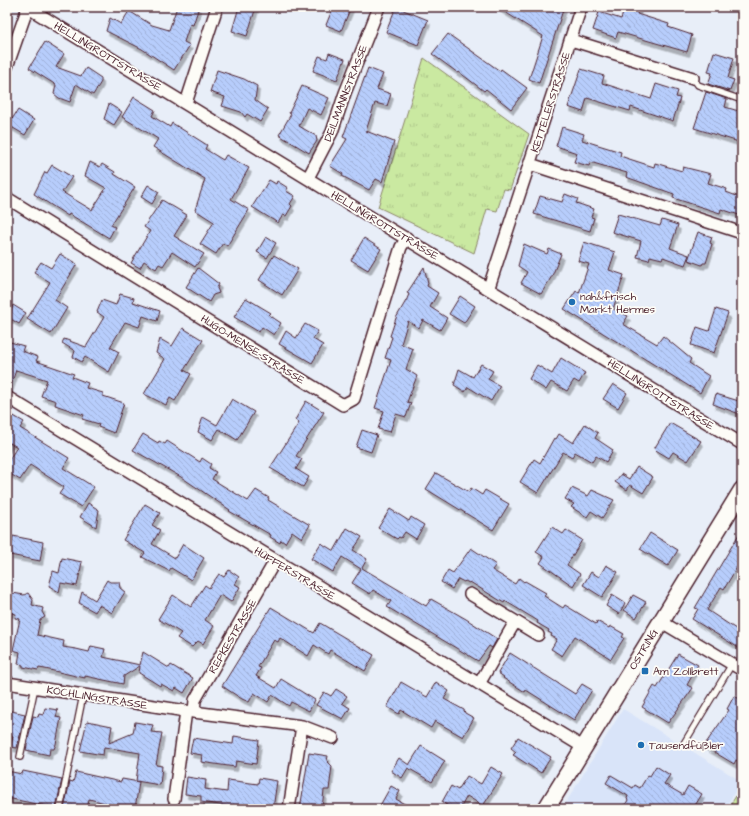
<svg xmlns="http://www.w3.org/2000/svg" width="749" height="816" font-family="'Architects Daughter',sans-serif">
<defs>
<pattern id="park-tufts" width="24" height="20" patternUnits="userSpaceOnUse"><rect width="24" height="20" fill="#cae9a1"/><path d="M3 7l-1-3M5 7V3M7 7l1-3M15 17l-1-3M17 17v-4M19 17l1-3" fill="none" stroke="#afc78b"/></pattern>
<pattern id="building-back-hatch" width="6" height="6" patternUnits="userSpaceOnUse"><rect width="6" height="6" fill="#b7cdfc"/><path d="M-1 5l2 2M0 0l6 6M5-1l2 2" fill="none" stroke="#9fb0d8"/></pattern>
<filter id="shadow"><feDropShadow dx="2.5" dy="4.5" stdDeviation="0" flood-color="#0004"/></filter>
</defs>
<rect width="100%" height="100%" fill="#e8eef8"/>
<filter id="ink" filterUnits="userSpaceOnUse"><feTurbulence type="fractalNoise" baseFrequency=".025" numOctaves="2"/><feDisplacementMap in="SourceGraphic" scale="8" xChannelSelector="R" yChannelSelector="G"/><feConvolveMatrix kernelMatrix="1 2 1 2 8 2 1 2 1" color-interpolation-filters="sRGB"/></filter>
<g filter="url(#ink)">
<!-- built -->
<path fill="#d9e4f9" d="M623 709 741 781 725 809H562Z"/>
<!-- park -->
<path fill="url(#park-tufts)" stroke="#8a8466" d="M424 58 529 134 510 190 504 189 497 211 487 209 474 253 378 207Z
M739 791 742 793V809H728Z"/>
<!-- building -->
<path fill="url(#building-back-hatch)" stroke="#4a1f2b" filter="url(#shadow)" d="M177 7H199L193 25 190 24 184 42 190 45 174 70 142 49 106 31 110 18 121 24 129 11 152 25 169 30Z
M239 7H256L247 36 232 31Z
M337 7H351L341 31 326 25 332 10 335 11Z
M396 7 428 20 418 45 386 32Z
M497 7H564L539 83 529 79 543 36Z
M625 7H639L637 14 669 24 668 27 692 35 687 52 618 32 616 38 593 30 599 12 621 19Z
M448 34 500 71 501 69 527 88 511 109 486 89 484 91 459 72 458 73 432 54Z
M45 42 64 54 56 67 81 76 86 68 101 78V82L93 95 76 84 70 102 59 98 54 94 56 85 29 68Z
M714 52 734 58 728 78 734 80 730 91 708 84 712 73 708 72Z
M329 53 345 59 337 80 313 71 319 56 327 59Z
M368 68 383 74 377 89 391 94 387 106 375 103 366 131 394 142 382 182 376 179 369 190 342 176 343 174 330 166 347 139 343 137Z
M581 69 604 76 602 83 651 99 656 84 678 91 676 97 680 98 673 121 631 107 630 111 587 98 583 112 568 107Z
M217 70 244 79 257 86 255 100 268 109 260 122 247 114 245 117 241 112 222 106 225 97 210 92Z
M302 86 329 98 321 115 307 108 299 126 316 136 317 141 309 153 279 135 291 114 289 113Z
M706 92 727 99 725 107 742 112V143L694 128Z
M134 97 155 110 152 116 170 127 172 123 207 145 205 149 223 160 226 155 249 168 231 199 249 210 227 246 223 243 216 254 200 244 214 222 195 210 205 179 153 147 158 139 122 117Z
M109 104 122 112 114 125 104 119Z
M18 110 34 120 25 135 8 125Z
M562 127 584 134 582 140 621 152 620 156 654 167 655 163 682 171 683 167 711 174 708 183 727 189 726 192 742 198V216L721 209 720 213 673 198 674 194 626 177 627 173 590 162 589 166 574 162 577 153 556 146Z
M90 162 100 167 102 164 115 172 114 174 135 187 111 225 115 227 109 238 69 214 68 216 34 194 45 172 47 173 52 165 72 177 62 192 92 210 106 188 85 176Z
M269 180 276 184 277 181 288 188 286 191 295 196 290 204 292 206 286 216 283 215 278 223 252 207Z
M148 185 159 192 152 204 141 197Z
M565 194 578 199 576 203 594 209 591 217 594 218 590 231 534 214 540 196 562 202Z
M162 200 187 215 174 236 204 254 195 267 172 252 163 266 159 264 156 269 144 261 140 268 131 263 150 231 144 227Z
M618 214 660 226 662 220 678 225 670 248 689 255 685 265 663 257 662 259 650 256 649 260 637 257 641 241 612 232Z
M698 232 712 237 710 243 712 244 706 263H703L702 265 688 260Z
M266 237 276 243 267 258 257 252Z
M364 238 381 249 368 270 351 260Z
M584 242 615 252 609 270 624 275 613 309 628 316 623 324 657 344 663 336 691 359 689 363 709 376 700 393 564 309 576 291 579 293 589 264 578 261Z
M524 244 547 254 549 249 561 254 552 276 541 294 521 283 527 272 518 266Z
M60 254 77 264 55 300 67 308 51 334 27 319 50 282 34 272 41 262 51 268Z
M274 255 298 269 282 295 259 280Z
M424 267 428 283 427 286 438 293 430 307 447 318 440 330 423 320 419 328 408 321 401 344 413 349 406 369 417 376 407 402 411 403 406 417 396 414 390 432 378 429 384 411 375 408 391 360 385 358 392 337 390 336 396 318 407 299 409 294 407 293Z
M198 268 219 284 217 288 219 293 213 295 209 302 186 287Z
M120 294 134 298 133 302 160 311 157 321 143 316 139 327 125 322 110 347 119 352 109 372 85 357 82 362 73 357 75 351 62 343 64 339 86 347 104 317 97 312 102 300 116 305Z
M460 296 475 306 464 323 449 314Z
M246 298 271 313 269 315 281 323 274 335 262 327 259 332 234 317Z
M13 305 26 313 19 324 9 318Z
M716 309 728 313 714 353 691 345 697 327 709 331Z
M305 324 318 331 313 339 323 345 312 363 279 344 286 331 296 338Z
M183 328 203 340 184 370 191 374 175 401 170 398 166 405 144 394 165 359 156 353 160 339 172 346Z
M7 341 24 346 22 351 38 357 36 361 74 374 72 377 88 383 86 388 103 393V396L124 403 114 433 98 427 99 424 82 419 84 415 55 405 56 401 41 396 47 380 16 370 9 391 7 390Z
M561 358 585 373 579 383 574 380 567 391 551 382 546 390 529 379 537 365 552 374Z
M481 364 493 371 488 379 500 386 491 401 468 387 465 392 454 385 459 369 473 377Z
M613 384 627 393 618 408 603 399Z
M716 394 742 402V415L713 404Z
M232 399 254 412 237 440 219 429 212 440 198 432 203 417 217 425Z
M306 401 324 412 296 456 302 459 296 469 309 477 303 487 270 468 299 423 295 420Z
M12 415 24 422 20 428 69 458 63 468 94 487 81 507 59 494 64 487 30 465 20 480 7 472V463L17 447 10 443 7 449V437Z
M670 423 701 441 688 461 673 452 669 458 654 449Z
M585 424 598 433 595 438 613 450 606 462 596 456 592 462 575 452 572 457 563 452 538 493 520 482 534 459 540 463 554 438 556 439 559 434 573 443Z
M362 430 377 435 371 452 356 447Z
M143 434 158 443 159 441 165 444 167 441 200 462 202 458 211 464 209 468 216 472 212 479 248 501 256 490 269 498 268 500 310 525 302 538 292 531 285 543 281 540 280 543 270 537 271 535 229 511 230 510 181 477 133 450Z
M637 467 653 477 643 493 630 485 627 490 615 482 621 474 629 479Z
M436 473 469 492 471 488 482 495 485 490 509 504 493 530 426 489Z
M572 488 588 496 592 490 614 500 602 518 591 511 587 517 571 507 574 504 565 499Z
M88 503 99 510 96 527 80 517Z
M145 504 160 513 152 525 160 530 152 544 175 558 183 544 204 558 191 580 171 568 169 571 142 557 145 553 123 540Z
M390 509 409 521 411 517 424 525 416 539 405 532 401 538 399 537 397 539 378 528Z
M552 527 563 534 566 530 582 540 567 565 580 574 573 586 540 563 544 557 536 552Z
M347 528 362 537 353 550 367 559 362 568 426 606 431 599 466 619 497 639 492 648 489 646 478 661 387 607 391 601 373 590 370 594 352 583 361 569 342 557 333 572 311 559 321 543 334 551Z
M742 529V559L724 589 721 587 707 610 742 633V650L692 619 698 609 695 608Z
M650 533 678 550 668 566 640 549Z
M13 536 43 542 40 561 10 555Z
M471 548 496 565 492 570 515 584 519 578 524 582 525 581 546 593 544 596 563 608 565 605 596 624 597 621 609 628 610 626 624 634 622 637 624 638 611 659 575 636 562 656 551 649 557 639 551 636 552 634 548 632 549 630 537 623 538 621 505 601 504 603 470 582 469 583 465 581 464 582 458 579 452 589 441 582 448 570 453 573Z
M62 558 82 562 77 586 61 583 59 592 49 586 53 571 59 573Z
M606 565 618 572 602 597 583 585 591 572 599 577Z
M229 570 239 577 235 584 240 587 231 602 220 595 205 620 214 626 203 644 198 641 192 647 177 638 181 633 158 619 173 595 191 607 205 585 209 588 219 574 224 577Z
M107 580 110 582H119L120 588 125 592 112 613 99 605 95 612 79 603 82 592 95 600Z
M7 592 24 595 28 593 33 600 32 605 43 608 42 612 45 617 40 620 37 635 64 641 63 647 76 649 89 652 91 646 105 649 103 657 140 665 143 652 169 668 171 665 193 678 184 693 176 688 174 691 161 684 160 686 139 673 140 666 124 676 123 684 85 676V678L45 669 39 668 38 670 23 667V665L18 664 20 652 13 650 20 619 15 618 16 614 7 612Z
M612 595 625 603 619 614 606 606Z
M633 595 646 602 636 618 624 610Z
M271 607 314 633 320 623 374 655 365 671 330 650 328 654 314 645 308 656 280 638 278 642 274 640 258 667 261 668 256 676 276 688 281 679 315 700 309 711 291 702 289 706 272 695 268 702 254 693 249 702 242 699 222 686Z
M510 653 575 694 582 684 592 690 574 720 526 690 525 692 503 678 504 677 498 673Z
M678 654 698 665 687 685 693 688 668 723 642 707 654 686 657 688Z
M401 682 427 697 436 682 449 691 444 699 464 710 465 713 474 718 463 737 435 721 431 728 401 710 399 714 387 707Z
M336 689 347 696 342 703 350 708 343 719 316 705 324 692 331 696Z
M734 696 742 700V763L736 760 734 764 704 746 729 710 727 709Z
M45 708 58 710 56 717 61 718 56 744 54 749H50L49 755 26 750 33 716 38 717 39 714 43 715Z
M7 710 25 714 17 748 11 747 13 736 7 735Z
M87 721 112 726 109 743 133 733 135 722 153 725 151 732 162 733 156 765 162 766 160 785 136 781 140 753 104 747 103 755 80 751Z
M234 736 259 740 256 764 236 761 235 767 201 762 202 755 190 753 193 738 233 744Z
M518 737 551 757 541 773 513 755 516 752 511 748Z
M421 746 445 761 432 782 408 768 402 778 391 771 399 758 409 765Z
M309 753 328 756 327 761 332 766 329 790H324L322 809H300Z
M656 766 670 775 664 784 683 795 688 786 702 794 693 809H623L628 800 627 799 628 796 606 783 611 775 633 788 635 785 640 788 648 775 650 776Z
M491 767 503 774 483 806 467 796 460 809H453L442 802 451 786 458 790 467 776 481 784Z
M7 771 22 774 23 771 62 779 56 808 7 798Z
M76 772 121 782 122 779 139 782 135 809H118V806L89 799 87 809H64L70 781 73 782Z
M187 777 206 780 205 789 227 792 228 780 258 784 259 778 277 781 273 809H226V806L201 802V796L185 794Z
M391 786 400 791 396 799 413 809H378Z"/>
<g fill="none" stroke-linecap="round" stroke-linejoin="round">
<defs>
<path id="lane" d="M693 78 698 85 742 100
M683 745 732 664
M20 757 35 687
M60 809 83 695"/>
<path id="street" d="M27 7 742 444
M571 40 693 78
M7 67 28 7
M186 103 217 7
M530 164 742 233
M308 178 332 132 345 93 379 7
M7 198 343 405 354 399 401 247 407 238
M489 287 581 7
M7 397 583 747
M470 594 538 635
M660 621 742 670
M7 683 186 711 302 726 333 738
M479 684 515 622
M194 712 195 700 275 561
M174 799 186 711
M289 809 302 726"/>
<path id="secondary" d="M546 809 742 490"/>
</defs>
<!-- lane casing -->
<use href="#lane" stroke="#4a1f2b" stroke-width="8"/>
<!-- street casing -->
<use href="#street" stroke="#4a1f2b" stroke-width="14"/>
<!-- secondary casing -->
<use href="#secondary" stroke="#4a1f2b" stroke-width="19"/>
<!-- lane -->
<use href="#lane" stroke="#fdfcf7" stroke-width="5.5"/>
<!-- street -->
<use href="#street" stroke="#fdfcf7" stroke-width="11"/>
<!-- secondary -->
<use href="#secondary" stroke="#fdfcf7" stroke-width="16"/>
</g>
</g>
<!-- markers -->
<g fill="#1f6fb2" stroke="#fdfcf7" stroke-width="1.5">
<circle cx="572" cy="302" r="4"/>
<rect x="641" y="667" width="8" height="8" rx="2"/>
<circle cx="641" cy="745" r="4"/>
</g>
<g text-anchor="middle" stroke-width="3.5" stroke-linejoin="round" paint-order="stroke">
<!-- street labels -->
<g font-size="11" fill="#4a1f2b" stroke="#fdfcf7">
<text transform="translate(108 56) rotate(31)" y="4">HELLINGROTTSTRASSE</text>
<text transform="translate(345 93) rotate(-69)" y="4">DEILMANNSTRASSE</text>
<text transform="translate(550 102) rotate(-72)" y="4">KETTELERSTRASSE</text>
<text transform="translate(385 225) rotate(31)" y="4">HELLINGROTTSTRASSE</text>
<text transform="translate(253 349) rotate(32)" y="4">HUGO-MENSE-STRASSE</text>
<text transform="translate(661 394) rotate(32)" y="4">HELLINGROTTSTRASSE</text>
<text transform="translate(295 573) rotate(31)" y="4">HÜFFERSTRASSE</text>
<text transform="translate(232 636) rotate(-60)" y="4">REPKESTRASSE</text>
<text transform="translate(643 649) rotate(-59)" y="4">OSTRING</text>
<text transform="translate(97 697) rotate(9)" y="4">KÖCHLINGSTRASSE</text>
</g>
<!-- poi labels -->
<g font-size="11" fill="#4a1f2b" stroke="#fdfcf7" text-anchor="start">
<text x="580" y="300">nah&amp;frisch<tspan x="580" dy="13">Markt Hermes</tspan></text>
<text x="653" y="675">Am Zollbrett</text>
<text x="649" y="749">Tausendfüßler</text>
</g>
</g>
<!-- margin -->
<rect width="749" height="816" fill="none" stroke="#fdfcf7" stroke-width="24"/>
<rect x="12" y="12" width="725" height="792" fill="none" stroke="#4a1f2b" stroke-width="1.5" filter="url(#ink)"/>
</svg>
